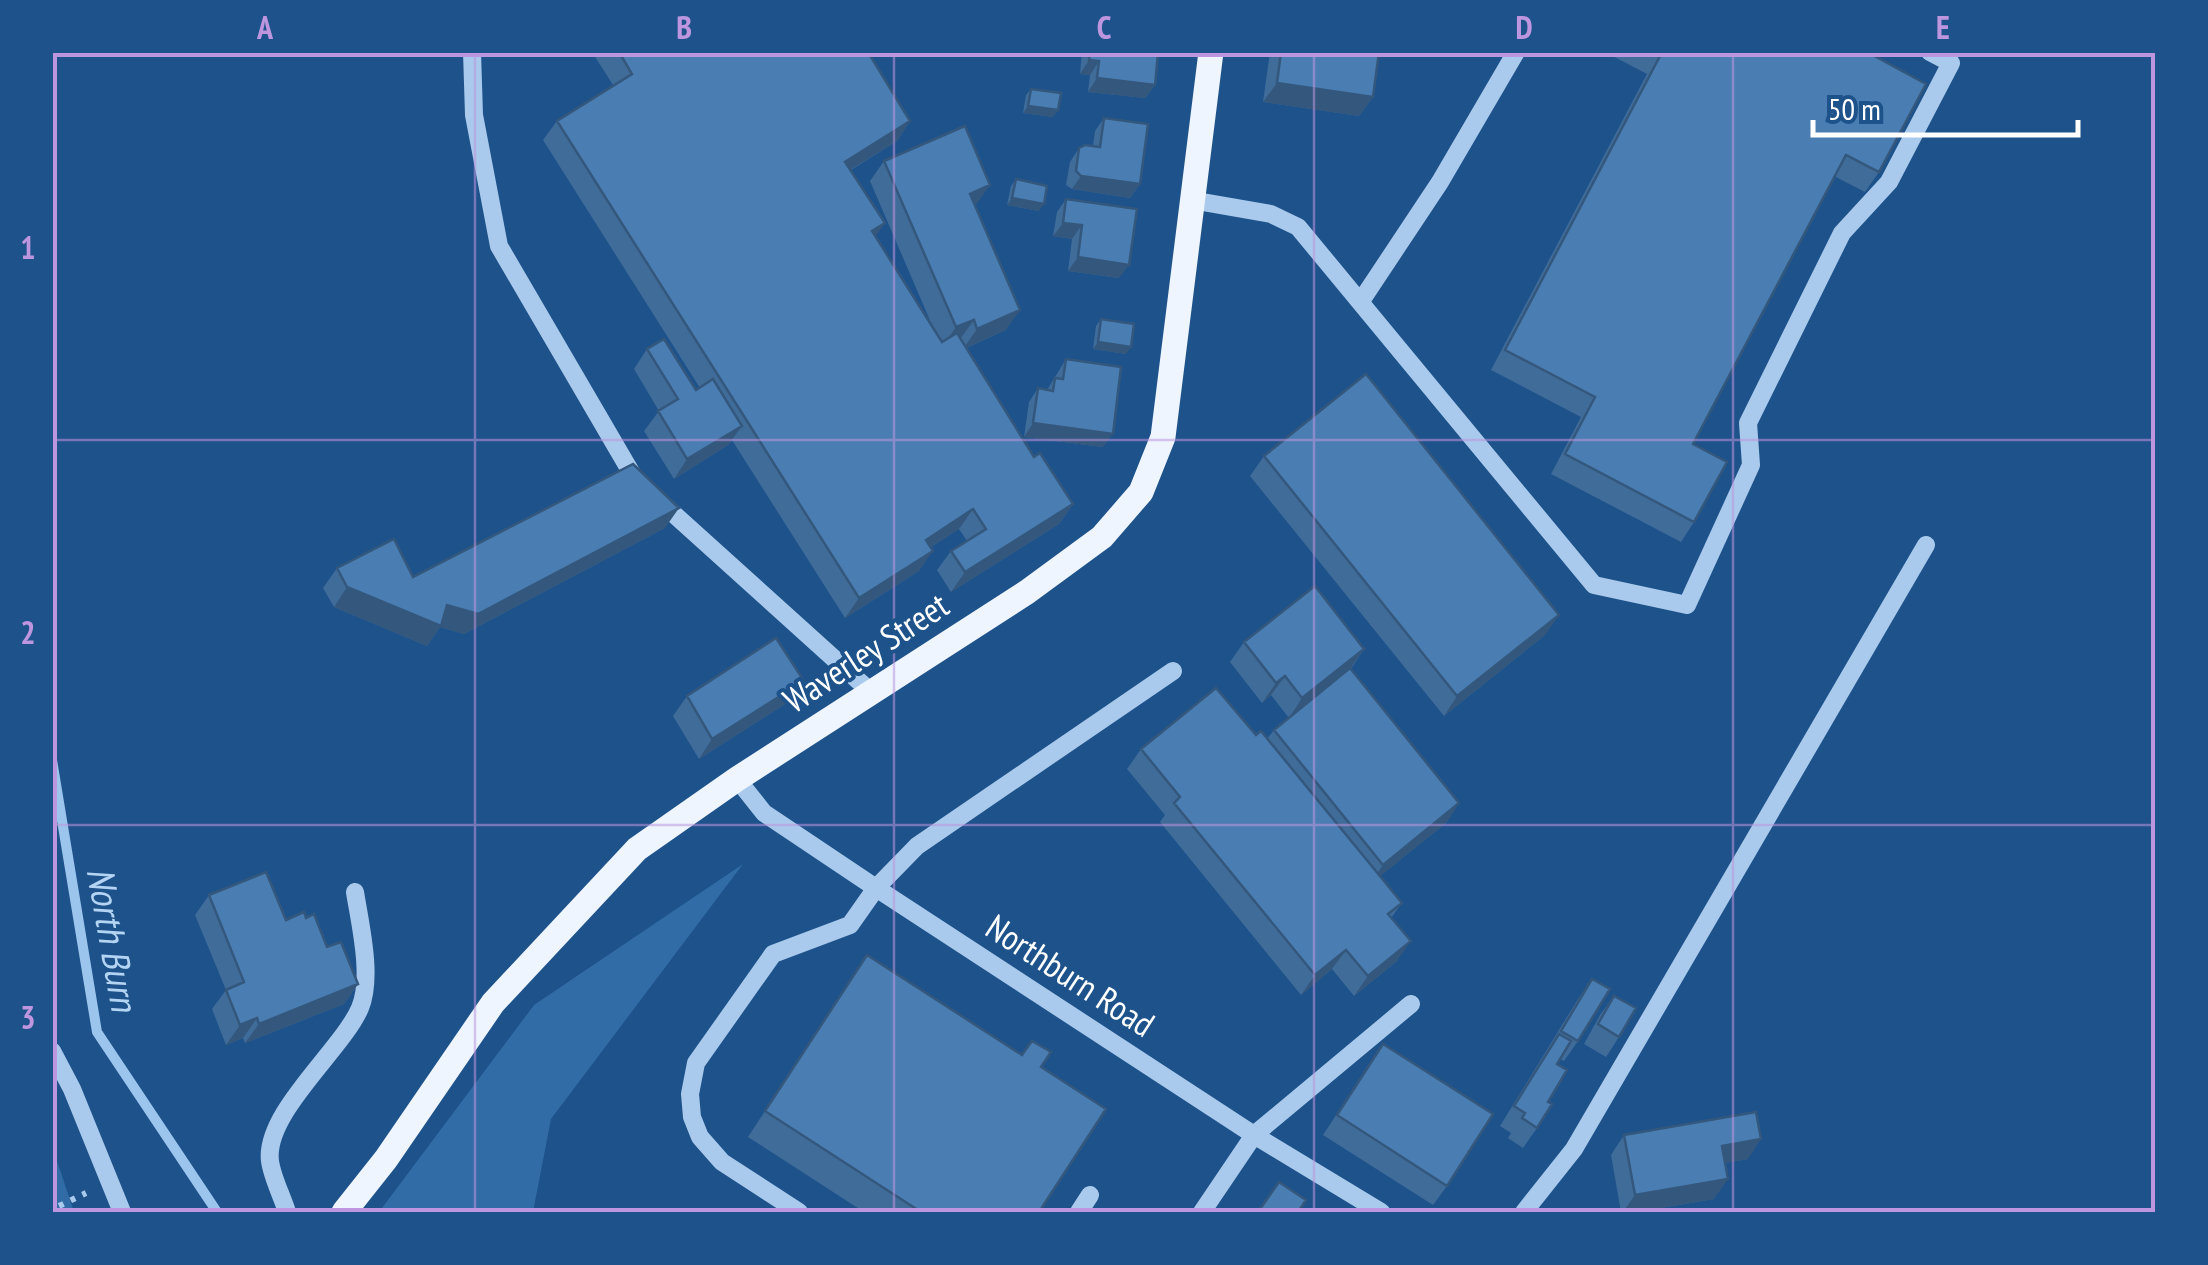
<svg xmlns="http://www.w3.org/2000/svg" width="2208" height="1265" font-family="'PT Sans Narrow',sans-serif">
<rect width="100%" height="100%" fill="#1e528a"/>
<!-- green -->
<path fill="#316ca7" d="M743 864 551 1119 533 1212H379L534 1005Z
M52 1149H53L74 1212H53Z"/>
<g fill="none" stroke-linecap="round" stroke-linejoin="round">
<!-- stream -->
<path stroke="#9cc5ed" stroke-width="10" d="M52 760 97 1032 217 1212"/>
<!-- path -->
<path stroke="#a9caec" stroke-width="6" stroke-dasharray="5 8" stroke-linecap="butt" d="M52 1200 55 1208 86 1193"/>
<!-- minor -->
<path stroke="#a9caec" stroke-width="18" d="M472 52 474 115 499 246 635 479 871 692
M1191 200 1271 214 1298 227 1594 585 1687 605 1751 465 1748 423 1842 233 1889 182 1951 63 1930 52
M1361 301 1440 182 1516 52
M737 779 764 813 876 888 1254 1135 1381 1212
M52 1051 72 1089 122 1212
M287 1212C282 1196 272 1177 270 1161 264 1113 342 1050 360 1008 373 977 360 924 355 892
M799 1212 722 1162 700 1137 692 1117 690 1094 696 1063 773 954 850 925 876 888 917 846 1173 671
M1079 1212 1090 1195
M1202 1212 1254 1135 1411 1004
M1524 1212 1574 1149 1926 545"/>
<!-- major -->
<path stroke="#eef5ff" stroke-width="25" d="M344 1212 386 1159 493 1003 637 849 737 779 1027 592 1102 537 1141 492 1163 437 1211 52"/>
</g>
<!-- wall -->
<path fill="#406c9a" d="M592 52H868L910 121 897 141 851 170 885 223 875 236 935 332 870 181 884 161 976 205H975L1006 330 966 348 1034 457 1073 504 1059 524 951 592 937 570 951 551 967 541 959 529 931 547 919 571 845 618 732 440 728 445 674 479 644 431 659 411 634 369 647 349 696 390 700 388 543 140 557 121 613 85Z
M1082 52H1158L1155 85 1145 98 1088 92 1090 75 1080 74Z
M1270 52H1379L1373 97 1359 116 1263 102Z
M1605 52H1867L1879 172 1865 192 1834 176 1693 444 1694 522 1681 542 1551 474 1581 417 1491 370 1647 74Z
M1031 89 1053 117 1023 113 1026 95Z
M1104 118 1140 184 1130 198 1072 189 1066 185 1070 162 1079 148 1093 146 1095 131Z
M1016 179 1039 211 1007 205 1011 186Z
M1066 199 1119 278 1068 271 1072 239 1053 236 1057 212Z
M1101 319 1126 354 1093 349 1096 326Z
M1066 359 1103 447 1024 437 1029 402 1038 388 1047 390Z
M1264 456 1545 635 1444 716 1250 476Z
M665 528 464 634 440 627 427 646 334 607 323 588 337 568 413 577Z
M1244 642 1364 649 1351 669 1459 803 1446 823 1380 876 1402 903 1391 918 1397 961 1354 996 1332 969 1301 995 1160 822 1165 815 1127 769 1141 749 1256 735 1267 739 1274 730 1289 718 1271 695 1262 703 1230 662Z
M687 696 790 701 699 759 673 716Z
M209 895 286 920 306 918 327 947 358 984 344 1004 245 1043 243 1038 226 1045 212 1009 226 990 195 915Z
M867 955 1041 1067 1039 1212H864L748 1137Z
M1592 979 1578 1041 1564 1061 1560 1059 1557 1064 1548 1102 1537 1128 1523 1148 1508 1138 1511 1133 1500 1126 1578 999Z
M1614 996 1619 1037 1606 1057 1584 1044 1600 1015Z
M1383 1044 1447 1186 1433 1205 1323 1135Z
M1624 1135 1748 1159 1725 1163 1714 1199 1637 1212H1621L1611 1155Z"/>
<!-- shaded-wall -->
<path fill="#34587d" d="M1089 60 1099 61 1090 75 1080 74Z
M1097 78 1155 85 1145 98 1088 92Z
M1277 83 1373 97 1359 116 1263 102Z
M1028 106 1058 110 1053 117 1023 113Z
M910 121 897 141 832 181 845 162Z
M1081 176 1140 184 1130 198 1072 189Z
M990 185 976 205 956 214 970 194Z
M1012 198 1044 204 1039 211 1007 205Z
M885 223 871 243 872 231Z
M1063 223 1082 225 1072 239 1053 236Z
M1078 257 1129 265 1119 278 1068 271Z
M1020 310 1006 330 963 349 977 329Z
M974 320 960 339 942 347 956 327Z
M1098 342 1131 347 1126 354 1093 349Z
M1033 423 1113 434 1103 447 1024 437Z
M742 426 728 445 674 479 687 459Z
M1073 504 1059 524 951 592 965 572Z
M679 508 665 528 464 634 440 627 427 646 334 607 347 587 447 605Z
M973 509 959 529 912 559 926 540Z
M933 551 919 571 845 618 859 598Z
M1559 615 1545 635 1444 716 1457 696Z
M1364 649 1350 669 1289 718 1302 698Z
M1285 676 1271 695 1262 703 1276 683Z
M804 681 790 701 699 759 712 739Z
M1459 803 1446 823 1369 885 1383 865Z
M1411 941 1397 961 1354 996 1368 976Z
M1346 950 1332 969 1301 995 1315 975Z
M358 984 344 1004 245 1043 259 1024Z
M257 1018 243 1038 226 1045 240 1025Z
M1761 1139 1748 1159 1708 1166 1722 1146Z
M1728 1179 1714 1199 1637 1212H1623L1635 1195Z"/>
<!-- building -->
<path fill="#4a7eb3" stroke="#34587d" stroke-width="2.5" d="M619 52H868L910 121 845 162 885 223 872 231 942 342 957 333 1034 457 1040 453 1073 504 965 572 951 551 986 529 973 509 926 540 933 551 859 598 557 121 632 74Z
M1090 52H1158L1155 85 1097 78 1099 61 1089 60Z
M1281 52H1379L1373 97 1277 83Z
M1657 52H1867L1926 84 1879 172 1846 155 1693 444 1727 462 1694 522 1565 454 1595 397 1505 350 1661 54Z
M1031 89 1061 93 1058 110 1028 106Z
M1104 118 1148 124 1140 184 1081 176 1076 171 1079 148 1085 145 1100 147Z
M965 126 990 185 970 194 1020 310 977 329 974 320 956 327 884 161Z
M1016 179 1047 186 1044 204 1012 198Z
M1066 199 1137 209 1129 265 1078 257 1082 225 1063 223Z
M1101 319 1134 324 1131 347 1098 342Z
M664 339 696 390 713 379 742 426 687 459 658 411 678 399 647 349Z
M1066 359 1121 367 1113 434 1033 423 1038 388 1053 391 1055 378 1063 379Z
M1366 374 1559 615 1457 696 1264 456Z
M633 464 679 508 478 614 447 605 441 626 347 587 337 568 394 539 413 577Z
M1315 586 1364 649 1302 698 1285 676 1276 683 1244 642Z
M776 638 804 681 712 739 687 696Z
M1350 668 1459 803 1383 865 1274 730Z
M1216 688 1256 735 1261 731 1402 903 1388 914 1411 941 1368 976 1346 950 1315 975 1174 803 1180 797 1141 749Z
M266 872 286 920 304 912 306 918 314 914 327 947 341 942 358 984 259 1024 257 1018 240 1025 226 990 244 982 209 895Z
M867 955 1022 1055 1032 1041 1051 1052 1041 1067 1106 1109 1039 1212H921L765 1111Z
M1592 979 1610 989 1578 1041 1561 1031Z
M1614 996 1636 1008 1619 1037 1598 1024Z
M1559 1034 1571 1041 1557 1064 1567 1070 1548 1102 1552 1104 1537 1128 1522 1118 1525 1113 1514 1106Z
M1383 1044 1493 1114 1447 1186 1337 1115Z
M1756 1112 1761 1139 1722 1146 1728 1179 1635 1195 1624 1135Z
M1279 1182 1306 1200 1298 1212H1258Z"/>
<!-- grid -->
<path fill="none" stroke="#bd96df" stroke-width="2.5" stroke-opacity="0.55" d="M475 52V1212M894 52V1212M1314 52V1212M1733 52V1212M52 440H2156M52 825H2156"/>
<g text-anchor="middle" stroke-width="8" stroke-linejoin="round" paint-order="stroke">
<!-- street labels -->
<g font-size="35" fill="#fff" stroke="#1e528a">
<text transform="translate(866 653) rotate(-33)" y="12">Waverley Street</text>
<text transform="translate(1070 976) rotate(33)" y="12">Northburn Road</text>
</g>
<!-- water labels -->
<g font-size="38" font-style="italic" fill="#b4d4f3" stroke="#1e528a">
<text transform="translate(112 939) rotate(80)" y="13">North Burn</text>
</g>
</g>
<!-- border -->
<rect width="2208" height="1265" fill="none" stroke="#1e528a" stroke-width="110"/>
<!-- scale -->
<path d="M1813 120v15h265v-15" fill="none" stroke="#ffffff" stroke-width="5"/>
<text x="1828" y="120" font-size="30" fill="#ffffff" stroke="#1e528a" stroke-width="8" paint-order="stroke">50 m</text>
<rect x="55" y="55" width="2098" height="1155" fill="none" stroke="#bd96df" stroke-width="4"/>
<g font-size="32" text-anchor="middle" font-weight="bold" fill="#bd96df">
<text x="265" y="39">A</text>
<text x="684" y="39">B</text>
<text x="1104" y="39">C</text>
<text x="1524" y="39">D</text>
<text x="1943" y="39">E</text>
<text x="28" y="259">1</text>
<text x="28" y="644">2</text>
<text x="28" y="1029">3</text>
</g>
</svg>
